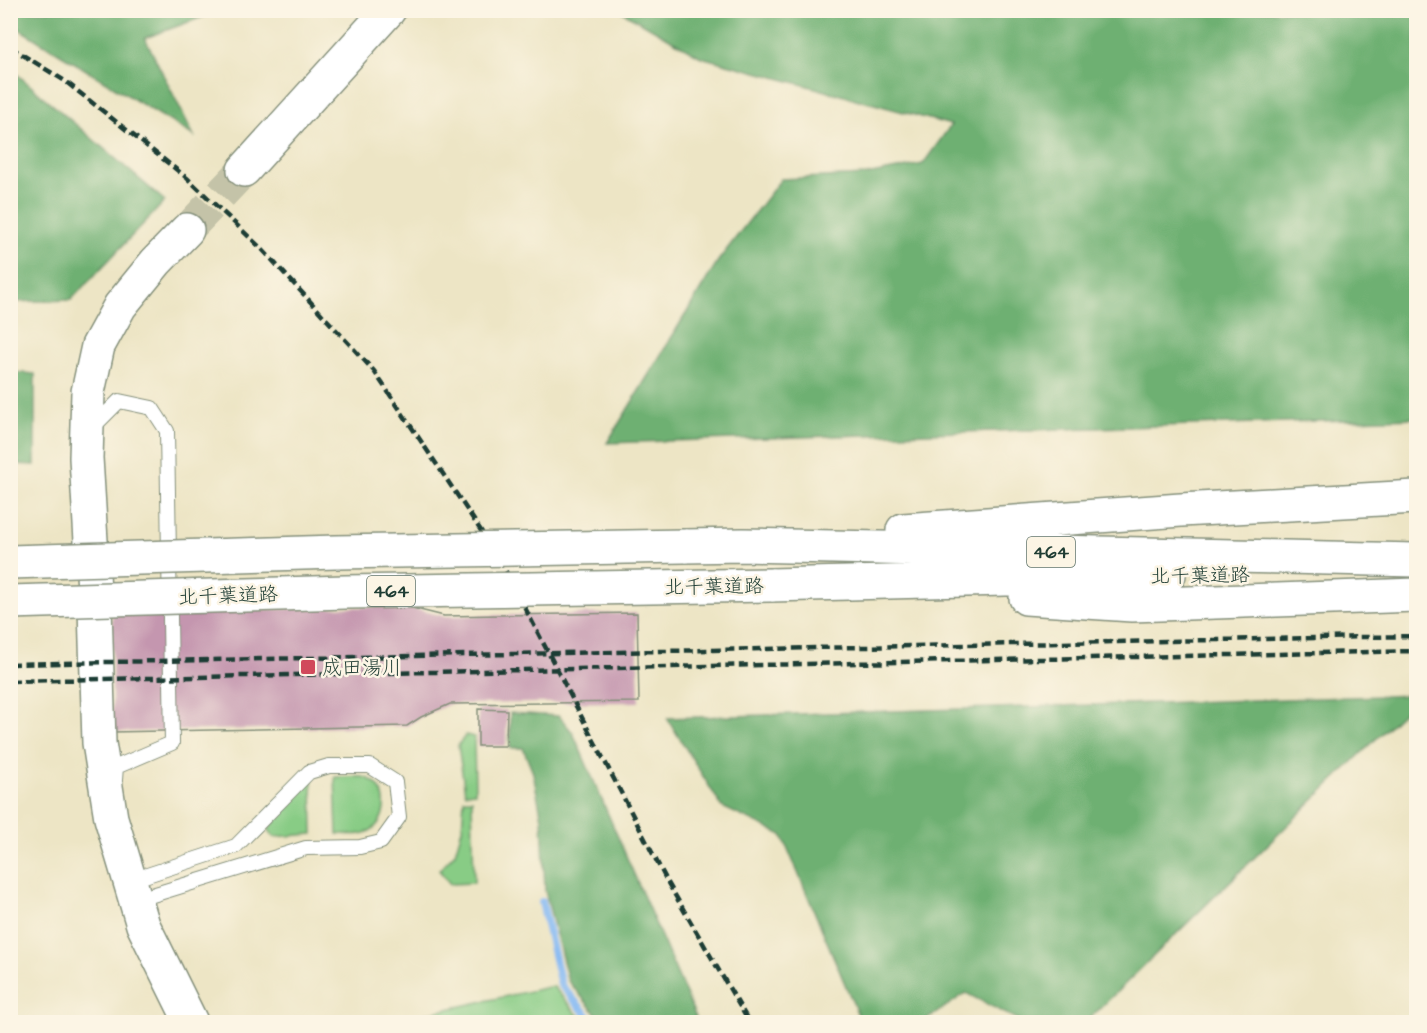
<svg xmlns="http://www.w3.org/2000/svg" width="1427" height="1033" font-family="'Architects Daughter','Klee One',sans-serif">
<rect width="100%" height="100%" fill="#fcf5e5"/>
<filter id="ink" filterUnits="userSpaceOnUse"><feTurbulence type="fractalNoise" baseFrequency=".0167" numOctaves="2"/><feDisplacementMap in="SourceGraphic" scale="12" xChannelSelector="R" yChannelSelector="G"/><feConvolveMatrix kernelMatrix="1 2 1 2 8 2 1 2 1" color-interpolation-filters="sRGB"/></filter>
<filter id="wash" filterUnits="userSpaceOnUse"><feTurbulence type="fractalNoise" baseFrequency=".008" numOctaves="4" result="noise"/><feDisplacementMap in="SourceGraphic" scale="24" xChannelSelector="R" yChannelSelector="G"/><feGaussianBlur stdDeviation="1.35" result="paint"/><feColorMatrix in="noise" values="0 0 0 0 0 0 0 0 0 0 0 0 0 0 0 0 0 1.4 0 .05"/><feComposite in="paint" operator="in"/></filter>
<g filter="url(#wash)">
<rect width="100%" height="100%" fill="#ede5c5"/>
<!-- green -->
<path fill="#88cc85" stroke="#54845c" stroke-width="1.5" d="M466 735 474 737 475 792 465 793 458 745Z
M335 777C344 777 355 776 363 777 391 783 391 824 365 833 357 836 345 834 337 834Z
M312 779 313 834 274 837 268 829Z
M464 799H472L474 883 450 884 439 870 455 853 462 829Z
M553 986 584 1022H388Z"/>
<!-- forest -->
<path fill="#6eb072" stroke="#467653" stroke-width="1.5" d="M10 11H219L145 38 194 136 11 24Z
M621 11H1416V418L607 443 718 261 781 179 866 175 923 164 951 125 701 57Z
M11 69 165 201 71 300 11 302Z
M11 372 35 374V465L11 464Z
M1416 695V700L1086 1022H1022L966 993 923 1022H861L782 835 722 807 667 718Z
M510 713 559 716 573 733 698 1022H603L568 981 545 891 542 819 533 773 523 748H510Z"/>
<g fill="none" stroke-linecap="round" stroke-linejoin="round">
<!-- stream -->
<path stroke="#85b9f3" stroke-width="8" d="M542 902 561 985 593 1022"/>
</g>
<g id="blocks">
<!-- building -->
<path fill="#c496af" d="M404 606 444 616 637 613 639 702 450 704 421 717 407 726 112 732V613Z
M478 709 507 710 506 746H478Z"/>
</g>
</g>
<g filter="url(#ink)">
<use href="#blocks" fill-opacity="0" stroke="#86917c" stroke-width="1.5"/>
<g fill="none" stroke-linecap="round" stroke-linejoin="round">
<!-- tertiary-tunnel -->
<path stroke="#c4c3a8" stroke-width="33" stroke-dasharray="33 16" stroke-linecap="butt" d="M187 230 244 170"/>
<defs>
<path id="service" d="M91 429 119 401 152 408 167 431 172 743 116 767 115 780
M129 881 236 846 309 772 329 766H370L395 782 399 817 381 842 360 847 306 848 136 900"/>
<path id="tertiary" d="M244 170 389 10
M187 230 156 262 120 306 98 346 88 392 86 458 95 607 99 743 111 818 143 925 191 1022"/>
<path id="trunk" d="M903 530 1181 510 1416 497
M685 546 743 545 1416 560
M771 585 1169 575
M1026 598 1132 605 1416 595"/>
</defs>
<!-- service casing -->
<use href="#service" stroke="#86917c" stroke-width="16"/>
<!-- tertiary casing -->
<use href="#tertiary" stroke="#86917c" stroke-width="36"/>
<!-- trunk casing -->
<use href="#trunk" stroke="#86917c" stroke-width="36"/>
<!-- service -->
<use href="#service" stroke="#fff" stroke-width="14"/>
<!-- tertiary -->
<use href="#tertiary" stroke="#fff" stroke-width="33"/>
<!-- trunk -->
<use href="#trunk" stroke="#fff" stroke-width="33"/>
<!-- rail -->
<path stroke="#1f3d34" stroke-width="4.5" stroke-dasharray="9 4.5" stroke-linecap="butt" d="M10 47 65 81 187 178 262 249 374 371 498 556 668 883 749 1022
M10 664 1416 636
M10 681 1416 651"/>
<defs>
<path id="trunk-bridge" d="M10 562 336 552 685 546
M10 602 345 592 771 585"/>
</defs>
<!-- trunk-bridge casing -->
<use href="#trunk-bridge" stroke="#86917c" stroke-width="36" stroke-linecap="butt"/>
<!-- trunk-bridge -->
<use href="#trunk-bridge" stroke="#fff" stroke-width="33"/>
</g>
</g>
<!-- markers -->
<rect fill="#d1495b" stroke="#fcf5e5" stroke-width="2" x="300" y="659" width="16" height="16" rx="3"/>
<g text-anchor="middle" stroke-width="5" stroke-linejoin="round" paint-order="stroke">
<!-- shield labels -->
<g fill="#fcf5e5" stroke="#617469" stroke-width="1.5">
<rect x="1027" y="537" width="48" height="30" rx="4.5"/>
<rect x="367" y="576" width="48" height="30" rx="4.5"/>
</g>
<g font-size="18" font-weight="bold" fill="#1f3d34">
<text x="1051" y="558">464</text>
<text x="391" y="597">464</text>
</g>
<!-- street labels -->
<g font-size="20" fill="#1f3d34" stroke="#fcf5e5">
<text transform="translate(1200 575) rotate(-1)" y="7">北千葉道路</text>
<text transform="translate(714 586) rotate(-1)" y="7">北千葉道路</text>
<text transform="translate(228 595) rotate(-2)" y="7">北千葉道路</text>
</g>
<!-- poi labels -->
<g font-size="20" fill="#1f3d34" stroke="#fcf5e5" text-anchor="start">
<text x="322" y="674">成田湯川</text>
</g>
</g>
<!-- margin -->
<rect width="1427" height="1033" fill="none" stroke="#fcf5e5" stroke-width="36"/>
</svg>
